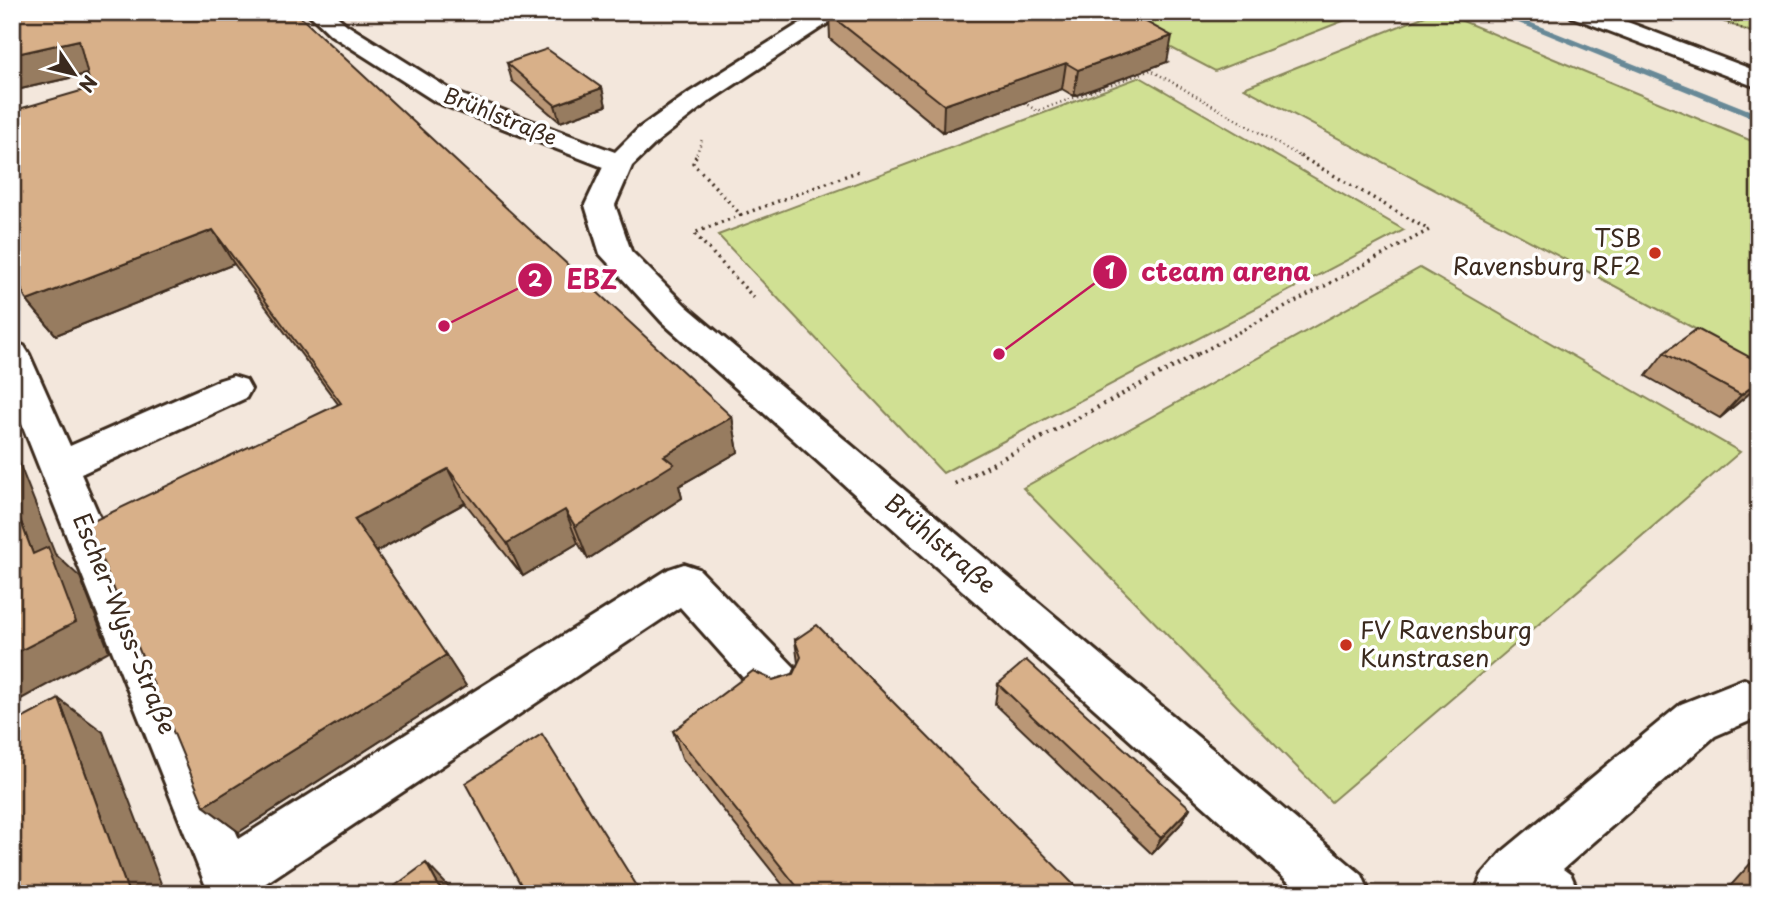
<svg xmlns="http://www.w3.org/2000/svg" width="1771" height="906" font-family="'Playpen Sans',sans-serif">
<rect width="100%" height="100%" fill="#f3e7dc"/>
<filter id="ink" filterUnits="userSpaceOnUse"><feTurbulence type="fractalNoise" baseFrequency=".0143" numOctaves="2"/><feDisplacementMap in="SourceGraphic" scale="14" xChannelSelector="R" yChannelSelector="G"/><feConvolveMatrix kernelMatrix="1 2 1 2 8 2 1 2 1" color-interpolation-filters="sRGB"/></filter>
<g filter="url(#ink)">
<!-- green -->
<path fill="#d0e093" stroke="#868558" stroke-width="2" d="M1103 12H1366L1215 71Z
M1435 12H1441L1759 144V361L1757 362 1244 88Z
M1699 12H1759V35Z
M1140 77 1404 230 943 473 718 235Z
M1420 268 1740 452 1331 802 1023 488Z"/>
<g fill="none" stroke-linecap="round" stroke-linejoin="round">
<!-- stream -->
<path fill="#678997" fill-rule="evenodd" d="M1492 12H1504L1759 114V121Z"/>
<defs>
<path id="minor" d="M307 12H332L347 25 454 92 615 152 638 129 690 92 818 12H845L708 102 658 141 632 166 615 205 631 251 686 306 1362 875 1370 894H1302L662 322 600 254 585 205 603 167 436 102 331 35Z
M12 342 24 346 29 354 70 446 220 380 233 376 246 380 251 389 246 398 81 474 239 839 669 569 684 564 699 569 796 669 802 684 796 699 779 705 762 699 680 607 260 887 263 894H209L12 399Z
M1744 679 1759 685V717L1715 736 1563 869 1571 875 1579 894H1474L1482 875 1502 852 1681 704Z"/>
<path id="highway" d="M1569 12H1601L1759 72V88L1572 17Z"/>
</defs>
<!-- minor casing -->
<use href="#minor" stroke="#3b2a1e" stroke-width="6"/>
<!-- highway casing -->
<use href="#highway" stroke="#3b2a1e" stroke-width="6"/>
<!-- path-far2 -->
<path stroke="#3b2a1e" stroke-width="2.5" stroke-dasharray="1 3.5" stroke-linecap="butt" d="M1699 12 1759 35
M1020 100 1037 111 1151 70 1303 158
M695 158 703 137"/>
<!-- path-far1 -->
<path stroke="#3b2a1e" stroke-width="3.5" stroke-dasharray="2 4.5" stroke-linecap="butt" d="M696 156 693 163 741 215 859 171
M741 215 694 233 755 299
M1198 354 1429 230 1300 156"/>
<!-- path -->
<path stroke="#3b2a1e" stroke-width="4.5" stroke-dasharray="2 5" stroke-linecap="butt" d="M955 484 1201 352"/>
<!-- minor -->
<use href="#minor" fill="#fff" fill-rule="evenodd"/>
<!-- highway -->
<use href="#highway" fill="#fff" fill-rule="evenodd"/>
</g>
<!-- wall -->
<path fill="#ba9776" stroke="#3b2a1e" stroke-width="2" d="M12 12 732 417 738 452 679 486 682 498 588 559 578 543 523 576 465 503 376 552 466 686 239 832 204 806 338 404 234 264 56 335 27 301 91 88 88 74 12 91Z
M829 14H992L1167 62 1074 96 1062 89 943 132 830 39Z
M507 63 602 88 606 106 560 122 512 81Z
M1664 353 1759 362V384L1751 392 1720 418 1646 376Z
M795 640 1083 894H790L682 758 673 731 773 680 793 674 798 663Z
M998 684 1190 808 1180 825 1152 854 995 704Z
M1759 854V894H1723Z"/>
<!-- shaded-wall -->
<path fill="#977b60" stroke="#3b2a1e" stroke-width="2" d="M1172 36 1167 62 1074 96 1078 70Z
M79 40 99 71 12 91V55Z
M1066 63 1062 89 943 132 944 105Z
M602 88 606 106 560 122 555 105Z
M213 230 234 264 56 335 27 301Z
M1759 381V384L1751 392 1720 418 1741 395Z
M732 417 738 452 679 486 682 498 588 559 575 526 664 456Z
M12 445 55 554 80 577 109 651 12 704V655L33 554 12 498Z
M448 469 465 503 376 552 354 519Z
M565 510 578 543 523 576 507 543Z
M446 655 466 686 239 832 204 806Z
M59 699 103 732 165 894H129Z
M1190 808 1180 825 1152 854 1161 838Z
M426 863 448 886 453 894H443Z"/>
<!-- building -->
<path fill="#d8b089" stroke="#3b2a1e" stroke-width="2" d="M12 12H295L732 417 664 456 674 464 575 526 565 510 507 543 448 469 354 519 446 655 204 806 87 524 341 403 213 230 27 301 12 270V111L91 88 79 40 12 55Z
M835 12H990L992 14 998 12H1075L1087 19 1109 12H1128L1172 36 1078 70 1066 63 944 105 829 14Z
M547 49 602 88 555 105 507 63Z
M1697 329 1759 362V381L1741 395 1664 353Z
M12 498 33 554 48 547 76 622 12 655Z
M817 625 1083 894H803L673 731 753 671 773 680 793 674 801 657 795 640Z
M1026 660 1190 808 1161 838 998 684Z
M59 699 129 894H12V724Z
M542 734 642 894H526L465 783Z
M426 863 443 894H384Z"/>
</g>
<!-- markers -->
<g fill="#c8321e" stroke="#fff" stroke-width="2.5">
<circle cx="1655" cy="253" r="7"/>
<circle cx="1346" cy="645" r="7"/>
</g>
<g text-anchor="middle" stroke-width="7" stroke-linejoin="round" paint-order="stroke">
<!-- far-street labels -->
<g font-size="21" fill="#3b2a1e" stroke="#fff">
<text transform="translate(500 117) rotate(22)" y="7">Brühlstraße</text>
</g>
<!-- poi labels -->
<g font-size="24" fill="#3b2a1e" stroke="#fff" text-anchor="end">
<text x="1641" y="247">TSB<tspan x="1641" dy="28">Ravensburg RF2</tspan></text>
<text x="1360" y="639" text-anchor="start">FV Ravensburg<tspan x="1360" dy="28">Kunstrasen</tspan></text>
</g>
<!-- street labels -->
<g font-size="24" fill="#3b2a1e" stroke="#fff">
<text transform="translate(940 544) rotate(41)" y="8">Brühlstraße</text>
<text transform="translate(124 624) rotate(68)" y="8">Escher-Wyss-Straße</text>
</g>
</g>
<!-- callouts -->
<path fill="none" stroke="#c2185b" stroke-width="2.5" d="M999 354L1110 272M444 326L535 280"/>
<g fill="#c2185b" stroke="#fff" stroke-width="2.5">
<circle cx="999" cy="354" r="7"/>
<circle cx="444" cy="326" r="7"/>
<circle cx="1110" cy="272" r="18"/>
<circle cx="535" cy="280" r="18"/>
</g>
<g font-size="21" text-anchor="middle" font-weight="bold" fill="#fff">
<text x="1110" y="279">1</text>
<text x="535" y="287">2</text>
</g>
<g font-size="26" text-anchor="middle" font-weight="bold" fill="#c2185b" stroke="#fff" stroke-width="7" stroke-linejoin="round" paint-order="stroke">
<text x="1226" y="281">cteam arena</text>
<text x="592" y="289">EBZ</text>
</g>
<!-- margin -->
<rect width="1771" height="906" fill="none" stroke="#fff" stroke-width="42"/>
<rect x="21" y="21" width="1729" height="864" fill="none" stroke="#3b2a1e" stroke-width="2.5" filter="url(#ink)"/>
<!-- north arrow -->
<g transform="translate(74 74) rotate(125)" stroke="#ffffff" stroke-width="5" paint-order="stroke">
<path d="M0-5L12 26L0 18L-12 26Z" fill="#3b2a1e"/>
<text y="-10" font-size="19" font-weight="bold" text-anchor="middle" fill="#3b2a1e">N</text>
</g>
</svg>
